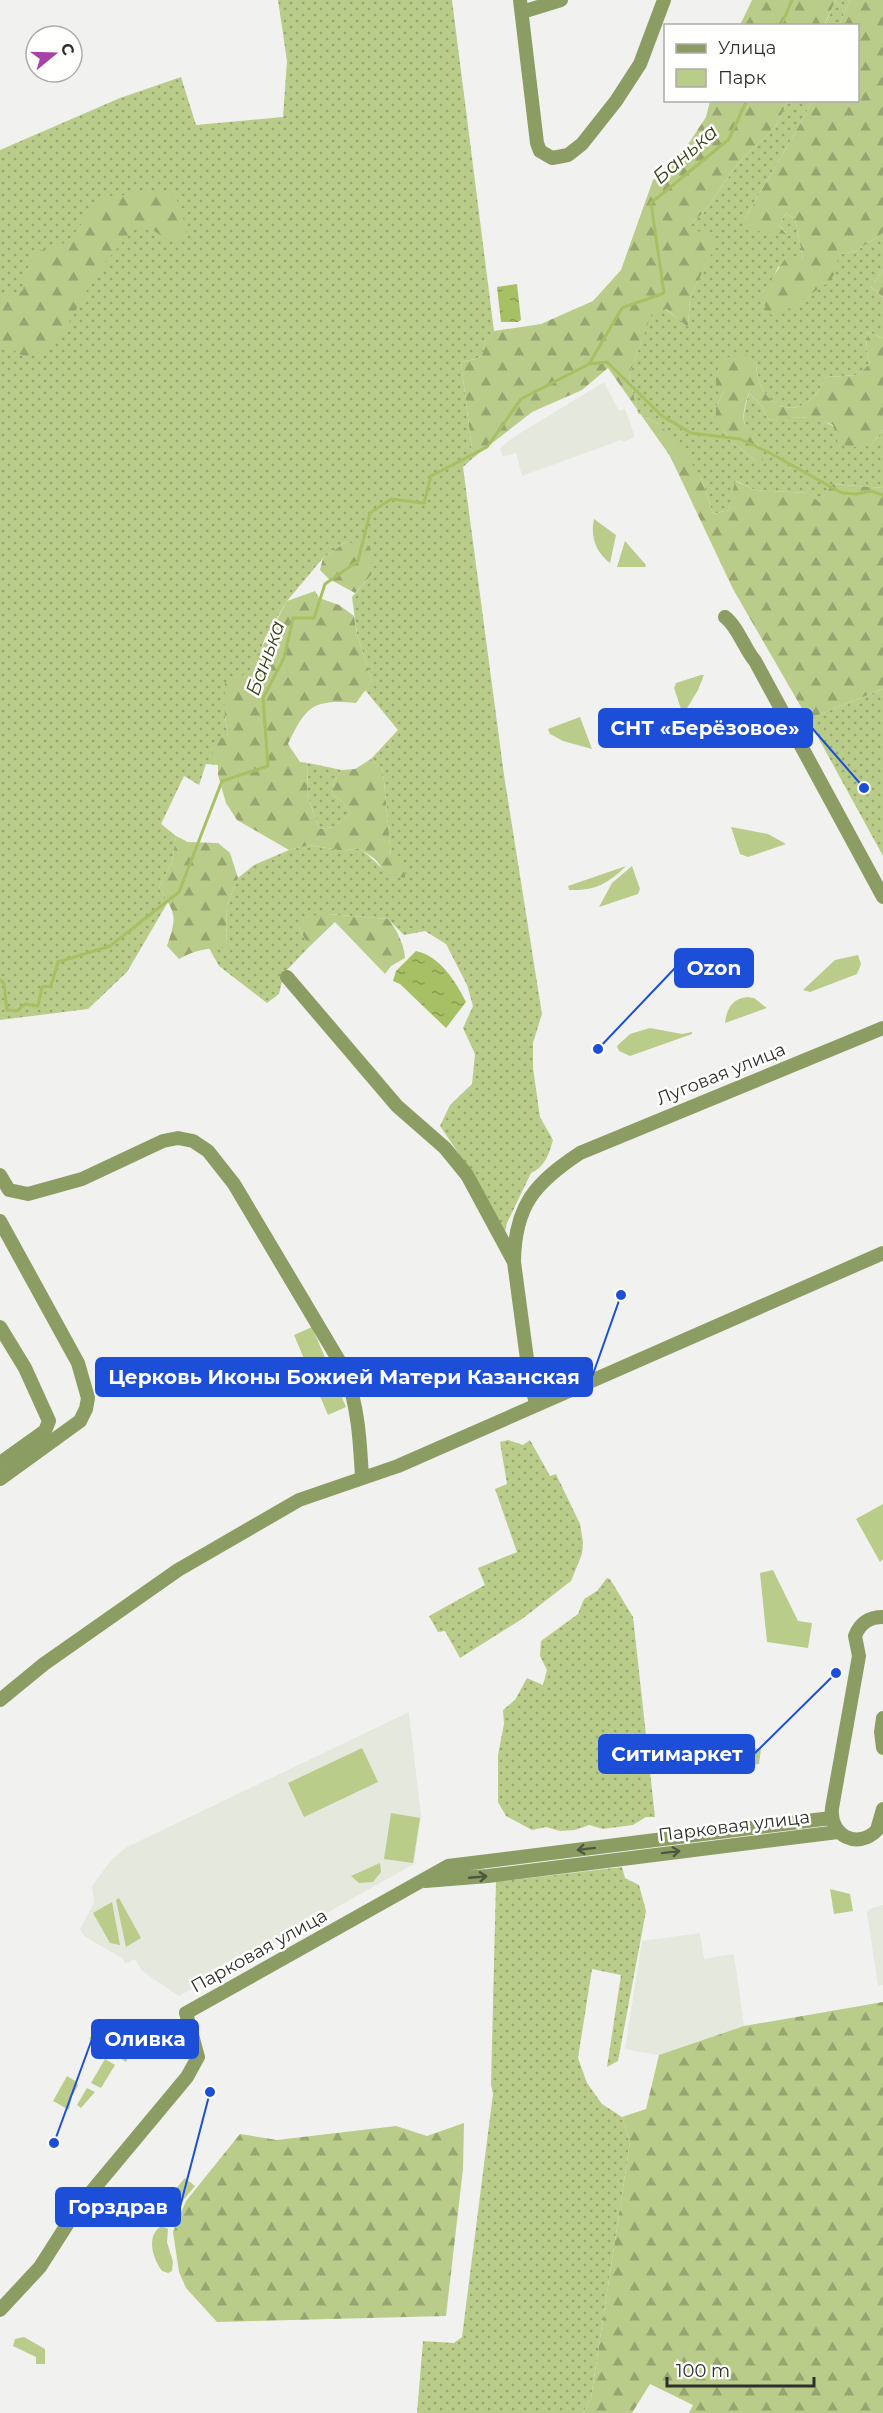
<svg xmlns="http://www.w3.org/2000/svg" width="883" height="2413" font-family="Montserrat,sans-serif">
<defs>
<pattern id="grass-dots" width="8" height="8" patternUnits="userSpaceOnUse" patternTransform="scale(1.5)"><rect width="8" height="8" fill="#b9cc89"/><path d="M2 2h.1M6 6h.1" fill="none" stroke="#97a670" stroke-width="1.8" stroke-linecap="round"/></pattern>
<pattern id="forest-firs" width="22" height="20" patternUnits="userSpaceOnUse" patternTransform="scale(1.5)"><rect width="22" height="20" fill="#b9cc89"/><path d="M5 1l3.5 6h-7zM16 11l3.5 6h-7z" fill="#97a670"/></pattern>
<pattern id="water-ripples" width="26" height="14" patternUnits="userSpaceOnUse" patternTransform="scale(1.5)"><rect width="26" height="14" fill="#a7c063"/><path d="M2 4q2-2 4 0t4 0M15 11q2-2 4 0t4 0" fill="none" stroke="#889c52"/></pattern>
</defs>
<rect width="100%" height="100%" fill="#f1f2ef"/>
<!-- built -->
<path fill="#e4e8dd" d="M604 382 619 411 625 409 635 437 623 442 621 440 522 476 516 453 503 457 500 449 509 440Z
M409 1712 421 1816 414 1864 179 1996 142 1971 135 1959 126 1964 122 1958 84 1936 80 1929 94 1903 92 1886 111 1860 127 1847Z
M883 1905V1985L878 1986 867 1913 869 1909Z
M700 1933 704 1959 734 1954 744 2026 659 2055 625 2049 642 1941Z"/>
<!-- grass -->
<path fill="url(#grass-dots)" d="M278 0H452L494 331 485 341 482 355 476 359 461 362 473 458 463 467 504 775 542 1014 533 1043V1068L540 1117 553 1140C549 1154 545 1167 531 1173L507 1223 504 1236 476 1179 440 1126 450 1105 472 1084 475 1054 463 1028 473 1006 467 985 446 944 425 931 404 935 388 919 328 914 299 928 309 947 284 973 279 994 267 1003 219 966 209 948H226L227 905 238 878 254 865 289 850 309 845 344 851 359 848C378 862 382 874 405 877L391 857 383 770 371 759 398 730 365 690 372 681 357 634 352 597 373 573 346 542 323 558 287 601 265 638 257 660 224 710 228 737 218 765 206 764 199 785 184 776 161 824 176 836 172 862 159 887 168 902 127 972 88 1009 0 1020V150L120 98 181 77 196 125 283 117 287 61Z
M836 0H850L839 25 824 26Z
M788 101H812C792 141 767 179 745 219L786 233 779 225 786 213 795 219 803 259 778 267 771 283 762 293 836 255 856 251 883 233V270L871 287 883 297V338L868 332 866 348 870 363 858 375 826 377C804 429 757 409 756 363L724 391 716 407 724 430 732 442 756 461 760 447C741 425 741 421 749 393L761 405 769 420 785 417 818 418 870 446 883 430V488L834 484 819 502 808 493 755 490 736 481 729 510 713 514 701 477 659 424 638 413 629 376 651 314 665 309 688 326 690 298 714 247 689 230V225L703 213 739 162 775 127Z
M883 689V856L808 719Z
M308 763 342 770 334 781 332 794 343 802 351 813 334 827 319 829 307 794Z
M508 1440 523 1445 530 1440 550 1476 556 1474 580 1524 583 1542 582 1554 571 1581 522 1619 460 1658 445 1631 438 1632 429 1616 485 1585 478 1568 517 1552 495 1489 507 1484 500 1442Z
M607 1578 610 1579 633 1617 655 1817H646L633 1825 603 1829 589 1825 575 1830 560 1831 546 1827 532 1830 506 1816 498 1802V1755L504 1724 503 1710 515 1700 527 1678 543 1685 547 1670 540 1656 541 1641 578 1614 584 1599 597 1591Z
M622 1867 625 1878 639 1885 646 1911 618 2061 607 2067 621 1975 592 1969 578 2058 587 2083 602 2104 622 2117 630 2142 591 2398 583 2413H417L423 2341 454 2343 462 2337 493 2094 491 2085 496 1882Z"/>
<!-- forest -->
<path fill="url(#forest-firs)" d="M752 0H836L824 25H740Z
M850 0H883V233L856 251 837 255 838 268 829 282 776 317 767 313 762 293C772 282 777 268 788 256L803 259 795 219 786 213 779 225 786 234 756 231 745 219C767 179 792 141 812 101L858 100V26L839 25Z
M710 101H788L775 127 739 162 703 213 689 225V230L712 233 714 248 690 298 688 327 666 309 651 315 629 376 638 413 659 424 682 449 701 477 713 514 729 510 735 481 755 490 809 493 819 502 833 484 883 488V689L808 719 733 589 670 456 608 368 582 390 532 412 473 458 461 362 476 359 482 355 485 341 494 331 541 324 593 301 621 270 653 180 685 149 706 117Z
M148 190 170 192 177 200 187 231 180 238 170 242 146 225 136 228 128 236 100 268 62 334 48 349 25 357 0 342V296H14L23 290 27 269 38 251 68 242 98 201 108 196 128 195Z
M883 270V297L871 287Z
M868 332 883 338V430L870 446 854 447 838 444 833 425C813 415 791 416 769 420L761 405 749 393C733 437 757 426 763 460L756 461 732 442 724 430 716 425V407L724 391 716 386C716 363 721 359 742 352L756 363C757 409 804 429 826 377L858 375 870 363 866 348Z
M346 542 370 546 373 573 355 593 329 579 320 570 323 558Z
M315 591 319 598 339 605 354 616 357 634 372 681 356 703C313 699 306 706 288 744L300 762 308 763 307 794 319 829 334 827 351 813 343 802 332 794 334 781 342 770 355 769 371 759 383 770 391 856 406 864 405 878 387 874 375 859 359 848 344 851 309 845 289 850 237 820 226 803 218 775V765L210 748 217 738 228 737 224 710 225 682 248 673 287 601Z
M176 836 188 842 218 843 230 853 238 878 227 905 226 948C207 948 195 950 179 959L167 946C178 914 175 914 159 887L172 862Z
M328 914 388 919C396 927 405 947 405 958L391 966 385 974 335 922 309 947 299 928 310 916Z
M883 2002V2413H689L693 2405 650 2384 632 2413H583L591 2398 630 2142 622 2117 646 2109 659 2055 744 2026Z
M464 2123 463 2169 446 2316 217 2322 186 2288 179 2272 173 2232 186 2201 240 2134 277 2140 396 2126 427 2136Z"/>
<!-- park -->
<path fill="#b9cc89" d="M594 519 616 535 610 563C596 552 590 537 594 519Z
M625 541 646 565 645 567H617Z
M701 675H704L698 690 683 715 674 688 676 683Z
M580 717 592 749 563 741 550 734 548 729Z
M731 827 768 834 786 844 748 857 740 854Z
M626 866C608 884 594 891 569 890L568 886Z
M632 866 640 889 638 894 599 907 612 883Z
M858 955 861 964 857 974 810 992 803 990 835 960Z
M747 997 754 998 767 1008 725 1023C727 1008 732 999 747 997Z
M650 1028 682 1034 692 1032V1034L630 1056 619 1051 617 1046 630 1034Z
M312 1327 346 1407 328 1415 294 1335Z
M883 1504V1559L880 1562 856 1519Z
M773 1570 798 1621 812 1623 808 1648 767 1642 760 1573Z
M742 1747 761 1749 759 1764 745 1766Z
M362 1748 378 1782 304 1817 288 1783Z
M391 1813 420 1818 413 1863 384 1859Z
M380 1863 381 1872 373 1882 359 1883 351 1876Z
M830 1889 850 1894 853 1911 834 1914Z
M119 1898 141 1938 126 1947 116 1900Z
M112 1902 120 1945 110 1943 93 1913Z
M102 2026 110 2032 102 2045 89 2039 95 2029Z
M118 2036 132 2044 133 2048 126 2062 109 2050Z
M105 2059 115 2065 101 2088 91 2083Z
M67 2076 77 2082 78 2086 72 2096 69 2110 53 2101Z
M87 2088 95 2092 81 2108 77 2105Z
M185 2178 195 2186 165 2222H155L150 2227 146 2224Z
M162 2226 168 2229 167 2242 173 2262 172 2271 168 2273 162 2271C153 2259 145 2235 162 2226Z
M24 2337 45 2349V2364H36V2357L13 2346 15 2339Z"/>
<!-- water -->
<path fill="url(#water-ripples)" d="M517 284 521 320 518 322H501L497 287Z
M416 951C440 956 456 982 466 1002L446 1028 400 984 393 981 396 971Z"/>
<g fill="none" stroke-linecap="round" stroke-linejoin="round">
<!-- stream -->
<path stroke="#a7c063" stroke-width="3" d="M781 26 792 0
M589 364 607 362 662 416 691 433 740 439 768 452 842 493 857 494 871 491 883 495
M0 980 4 983 7 1010 17 1011 25 1004 38 1006 42 987 51 986 58 962 110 946 179 892 222 781 268 766 263 698 284 658 293 618H314L325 584 358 561 370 513 391 499 424 503 431 476 487 447 521 399 589 364 622 308 664 293 651 203 729 139 747 100"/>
<!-- minor -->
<path stroke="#8c9d63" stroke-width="14" d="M520 0 537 143 540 151 552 158 568 155 582 144 616 101 640 64 664 0
M522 12 561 0
M725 617C738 627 744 648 755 661L883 897
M287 977 397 1106 445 1148 467 1175 514 1262 529 1374 536 1404
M0 1175 9 1190 28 1194 82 1179 163 1141 178 1138 193 1141 208 1151 234 1184 344 1369C358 1404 360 1440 362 1478
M0 1221 78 1363 88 1398 86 1409 80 1421 0 1479
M514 1261C515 1205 535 1183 580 1153L883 1028
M0 1327 25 1368 49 1421 45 1431 0 1463
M883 1617C869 1617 860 1623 855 1636L859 1656 832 1808C829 1836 858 1850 877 1830L883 1809
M0 1700 44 1664 178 1570 299 1500 398 1466 883 1253
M883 1718 881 1732 883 1748
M425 1881 488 1876 838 1832
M0 2310 40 2267 77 2209 187 2077 198 2057 186 2013 448 1866 831 1818"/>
</g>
<!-- one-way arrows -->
<defs><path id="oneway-shaft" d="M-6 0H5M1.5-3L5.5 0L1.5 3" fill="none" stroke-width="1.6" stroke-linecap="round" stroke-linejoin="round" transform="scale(1.5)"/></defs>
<g stroke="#4f5640">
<use href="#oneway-shaft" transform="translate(586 1849) rotate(173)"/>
<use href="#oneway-shaft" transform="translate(671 1852) rotate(-7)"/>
<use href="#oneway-shaft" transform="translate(478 1877) rotate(-5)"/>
</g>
<g text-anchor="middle" stroke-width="5" stroke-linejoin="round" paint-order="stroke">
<!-- street labels -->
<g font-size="18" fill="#2e2f2d" stroke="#fffffe">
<text transform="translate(721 1074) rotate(-22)" y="6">Луговая улица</text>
<text transform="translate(734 1826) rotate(-7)" y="6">Парковая улица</text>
<text transform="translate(259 1951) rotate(-29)" y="6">Парковая улица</text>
</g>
<!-- water labels -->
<g font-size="20" font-style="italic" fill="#39431c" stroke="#fffffe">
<text transform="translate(685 154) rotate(-41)" y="7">Банька</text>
<text transform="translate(265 658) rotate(-70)" y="7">Банька</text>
</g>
</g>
<!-- callouts -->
<path fill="none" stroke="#1d4ed8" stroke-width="2" d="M864 788L812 728M598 1049L675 968M621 1295L592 1377M836 1673L754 1754M54 2143L92 2039M210 2092L180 2207"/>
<g fill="#1d4ed8" stroke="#fffffe" stroke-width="2">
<circle cx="864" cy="788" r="6"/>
<circle cx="598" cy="1049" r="6"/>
<circle cx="621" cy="1295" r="6"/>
<circle cx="836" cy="1673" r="6"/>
<circle cx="54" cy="2143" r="6"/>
<circle cx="210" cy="2092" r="6"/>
</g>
<g fill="#1d4ed8" stroke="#1d4ed8" stroke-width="2">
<rect x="599" y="709" width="213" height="38" rx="6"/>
<rect x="675" y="949" width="78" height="38" rx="6"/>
<rect x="96" y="1358" width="496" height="38" rx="6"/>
<rect x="599" y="1735" width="155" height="38" rx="6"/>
<rect x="92" y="2020" width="106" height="38" rx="6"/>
<rect x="56" y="2188" width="124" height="38" rx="6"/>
</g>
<g font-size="20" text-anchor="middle" font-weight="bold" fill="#fff">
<text x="705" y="735">СНТ «Берёзовое»</text>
<text x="714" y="975">Ozon</text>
<text x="344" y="1384">Церковь Иконы Божией Матери Казанская</text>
<text x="677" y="1761">Ситимаркет</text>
<text x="145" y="2046">Оливка</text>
<text x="118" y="2214">Горздрав</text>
</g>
<!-- legend -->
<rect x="664" y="24" width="195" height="78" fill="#fffffe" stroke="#abacaa" stroke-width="1.5"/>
<rect x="676" y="44" width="30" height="9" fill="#8c9d63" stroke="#abacaa" stroke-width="1.5"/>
<text x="718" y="54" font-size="18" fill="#2e2f2d">Улица</text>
<rect x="676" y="69" width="30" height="18" fill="#b9cc89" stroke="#abacaa" stroke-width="1.5"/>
<text x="718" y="84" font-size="18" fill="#2e2f2d">Парк</text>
<!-- north arrow -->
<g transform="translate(54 54) rotate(71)"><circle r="28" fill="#fffffe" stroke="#abacaa" stroke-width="1.5"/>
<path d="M0-4.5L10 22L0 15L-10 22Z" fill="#a742a7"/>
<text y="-9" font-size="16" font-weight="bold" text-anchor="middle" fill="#2e2f2d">С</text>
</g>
<!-- scale -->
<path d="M667 2377v9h147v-9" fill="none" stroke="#2e2f2d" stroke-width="3"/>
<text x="676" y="2377" font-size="18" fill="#2e2f2d" stroke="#fffffe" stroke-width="4.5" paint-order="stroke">100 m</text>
</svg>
